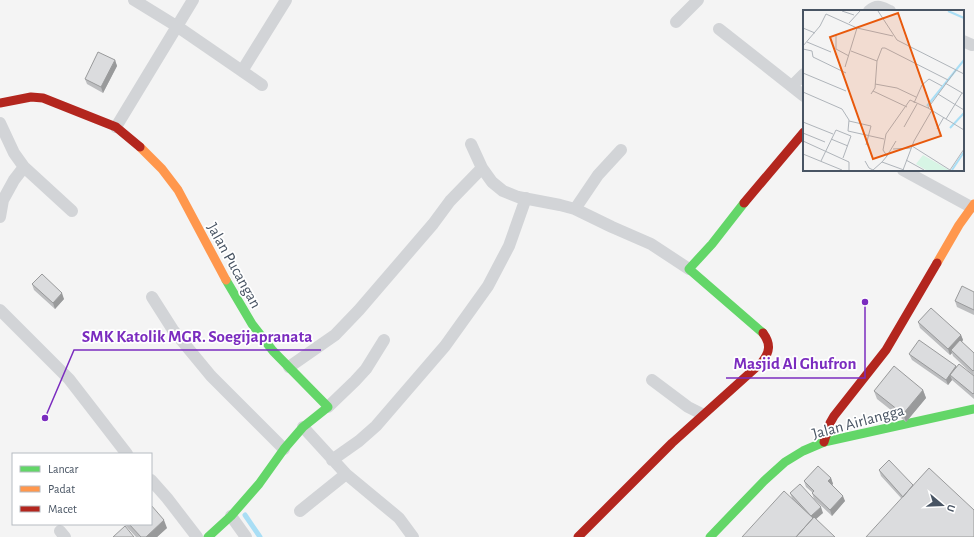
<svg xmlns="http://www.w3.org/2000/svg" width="974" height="537" font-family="'Alegreya Sans',sans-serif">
<rect width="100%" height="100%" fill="#f4f4f4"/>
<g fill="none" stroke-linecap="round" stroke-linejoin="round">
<!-- stream -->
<path stroke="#a9def5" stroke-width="5" d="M245 515 260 537"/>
<!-- street -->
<path stroke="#d2d4d7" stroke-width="12" d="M134 0 178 27 242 71 286 0
M869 11C877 4 881 7 890 11
M676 22 698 0
M719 29 804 96
M963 41 972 45
M242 71 262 85
M792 86 804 74
M0 123 14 153 24 167 72 211
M116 127 193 0
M471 144 482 168 492 182 503 191 518 197 560 205 575 209 612 227 651 244 689 269
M903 170 971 207
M575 209 598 175 621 150
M0 217 3 200 14 180 24 167
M152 297 173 330 211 376 284 449
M0 310 69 379 127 454
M289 367 335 335 359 310 433 224 450 201 482 168
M652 380 688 407 702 414
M328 407 355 381 366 369 384 340
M303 427 346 474 399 518 413 537
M332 460 359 441 376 426 445 346 488 286 509 246 526 198
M151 480 167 498 197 537
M300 511 346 474
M231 516 246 537
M60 531 65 537"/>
<!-- fast -->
<path stroke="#63d668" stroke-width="9" d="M744 203 712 244 689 269 763 333
M208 537 231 516 259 484 284 449 303 427 328 407 273 351 252 324 226 280
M710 537 764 481 785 462 803 451 824 442 974 409"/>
<!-- slow -->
<path stroke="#ff974d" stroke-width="9" d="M140 147 162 169 178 190 226 280
M937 263 959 225 974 204"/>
<!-- jam -->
<path stroke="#b3261e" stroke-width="9" d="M0 103 31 97 43 98 116 127 140 147
M744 203 804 132
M824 442 830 423 834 416 886 350 937 263
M578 537 672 443 762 362C770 352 771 344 763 333"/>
</g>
<!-- wall -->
<path fill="#bcbdbf" d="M115 60 117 66 103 93 87 84 85 79Z
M32 284 64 299 55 309 34 290Z
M974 292V315L957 307 955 301Z
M918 322 961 335 963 340 962 342 974 353V376L953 356 952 353 950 355 920 328Z
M909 354 956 366 957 367 974 376V399L952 380 948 385 912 360Z
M923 390 926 398 906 422 877 399 874 391Z
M879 470 913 485 974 510V537L901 498 881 476Z
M831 478 833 484 832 485 845 501 832 516 814 499 812 493H813L806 487 804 481Z
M790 493 823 513 742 537 792 498Z
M124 524H151L167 528 157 537H136Z"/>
<!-- shaded-wall -->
<path fill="#999a9b" d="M115 60 117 66 103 93 101 87Z
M62 293 64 299 55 309 53 303Z
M961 335 963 340 953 352 951 350 952 353 950 355 948 349Z
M956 366 958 371 950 375 952 380 948 385 946 380Z
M923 390 926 398 906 422 903 414Z
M831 478 833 484 830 487 828 481Z
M843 496 845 501 832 516 830 510Z
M821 507 823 513 815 520 811 516Z
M164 520 167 528 157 537H146Z"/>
<!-- building -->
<path fill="#dbdcde" stroke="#999a9b" d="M98 52 115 60 101 87 85 79Z
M42 274 62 293 53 303 32 284Z
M962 286 974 292V310L955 301Z
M931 308 961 335 948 349 918 322Z
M919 340 956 366 946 380 909 354Z
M960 340 974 353V370L973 371 951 350Z
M959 364 974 376V393L973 394 950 375Z
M894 366 923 390 903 414 874 391Z
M889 460 913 485 903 497 879 470Z
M818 466 831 478 828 481 843 496 830 510 812 493 814 491 804 481Z
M929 468 974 510V509V537H866Z
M800 484 821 507 811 516 790 493Z
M784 491 813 518 796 537H742Z
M151 505 164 520 146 537H141L129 524H151Z
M814 517 835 537H796Z
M125 526 134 537H113Z"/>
<g text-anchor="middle" stroke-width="3.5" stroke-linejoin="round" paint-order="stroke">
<!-- street labels -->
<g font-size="16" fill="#485463" stroke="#fff">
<text transform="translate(235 265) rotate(61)" y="6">Jalan Pucangan</text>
<text transform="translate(858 421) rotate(-15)" y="6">Jalan Airlangga</text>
</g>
</g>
<!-- overview -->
<g transform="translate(803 10)">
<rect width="161" height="161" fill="#f4f4f4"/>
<path d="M120 145 146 160H123L113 154Z" fill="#d7f5e5"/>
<path fill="none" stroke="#a9def5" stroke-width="2" d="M145 1 161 8M124 96 161 50M147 118 161 103M149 160 161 142"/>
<path fill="none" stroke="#afb4ba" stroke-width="1" d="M39 1 51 5M75 1 94 30 161 64M46 13 57 1M0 18 12 23M33 25V39L46 46M4 32 28 42M0 36 17 16 23 4 54 18 90 26M0 39 9 41 10 47 43 63M48 41 74 51 79 38H82L145 70M42 57 54 18M0 63 43 81M142 73 161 84M72 74 94 78 113 87M70 81 104 97M0 82 39 99 46 110 45 121 81 129M68 84 72 78 74 51M135 84 161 100M111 93 119 75 126 69 139 76M125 98 153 60M143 109 159 83M46 111 68 116 63 135M0 112 30 124M101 117 114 94M134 119 141 107M0 123 22 132M28 129 45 136M0 131 46 152V160M109 136 147 160M90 139 108 138M0 144 39 160M84 146 93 131M103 150 121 160M18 151 33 120 48 126 40 148M62 151 66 158 70 160 79 152 84 146 80 140 83 124 107 90 125 98 161 120M79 152 101 160M100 160 111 131 129 100M147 160 161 139"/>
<path fill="#e8590c" fill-opacity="0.15" stroke="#e8590c" stroke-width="2" d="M95 3 138 126 70 149 27 27Z"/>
<rect width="161" height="161" fill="none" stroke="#485463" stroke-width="2"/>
</g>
<!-- callouts -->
<path fill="none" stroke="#7b2cbf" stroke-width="1.5" d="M45 418L74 350H321M865 302L865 378H726"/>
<g fill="#7b2cbf" stroke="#fff" stroke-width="1.5">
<circle cx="45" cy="418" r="4"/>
<circle cx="865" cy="302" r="4"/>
</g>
<g font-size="17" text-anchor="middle" font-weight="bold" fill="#7b2cbf" stroke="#fff" stroke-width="3.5" stroke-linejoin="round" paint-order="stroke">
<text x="197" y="342">SMK Katolik MGR. Soegijapranata</text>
<text x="795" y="369">Masjid Al Ghufron</text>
</g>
<!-- legend -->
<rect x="12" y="453" width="140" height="72" fill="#ffffff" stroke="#b6bbc1"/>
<rect x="20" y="466" width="20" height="6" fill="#63d668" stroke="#b6bbc1"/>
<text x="48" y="473" font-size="12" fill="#485463">Lancar</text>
<rect x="20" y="486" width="20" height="6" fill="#ff974d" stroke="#b6bbc1"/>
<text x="48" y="493" font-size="12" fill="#485463">Padat</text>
<rect x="20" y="506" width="20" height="6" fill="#b3261e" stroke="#b6bbc1"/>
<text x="48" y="513" font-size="12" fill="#485463">Macet</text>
<!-- north arrow -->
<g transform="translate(942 505) rotate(109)" stroke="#ffffff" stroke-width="3" paint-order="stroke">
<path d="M0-3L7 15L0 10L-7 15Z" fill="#485463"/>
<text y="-6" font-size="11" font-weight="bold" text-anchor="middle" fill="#485463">U</text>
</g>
</svg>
